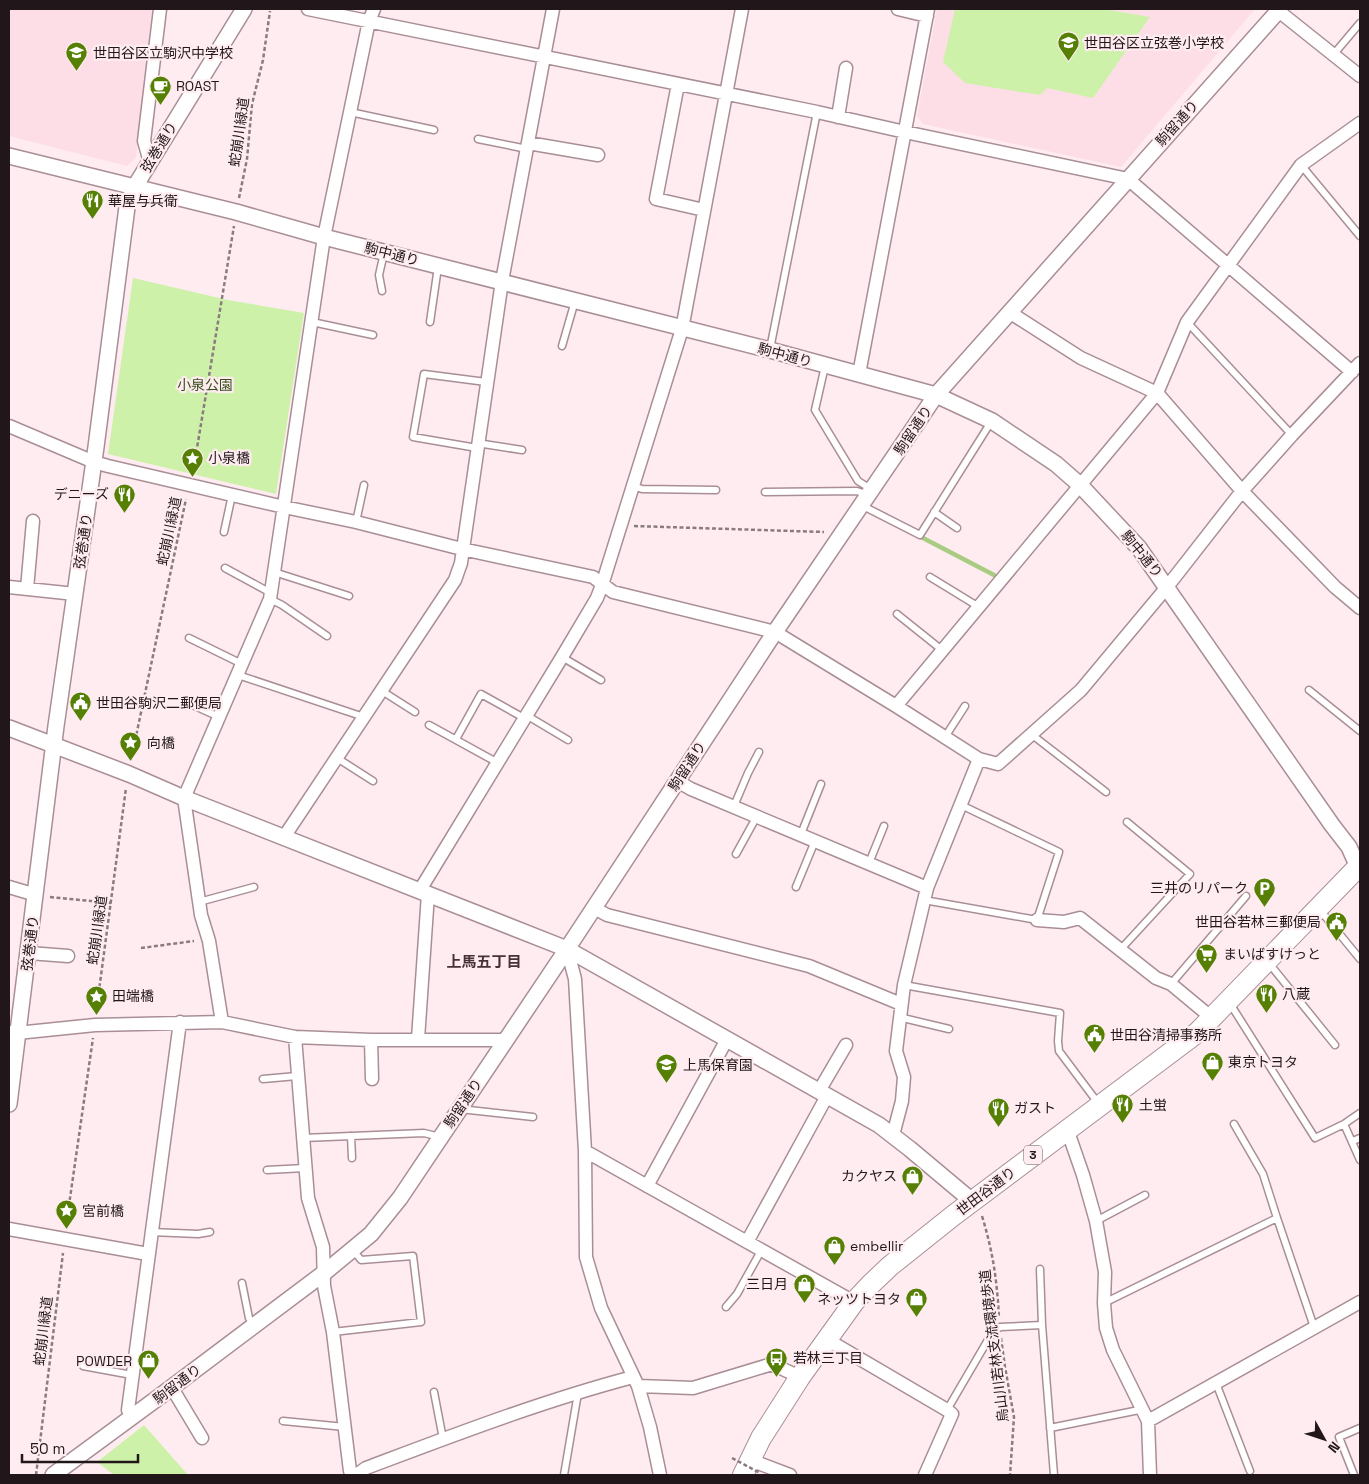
<svg xmlns="http://www.w3.org/2000/svg" width="1369" height="1484" font-family="'Space Grotesk','Noto Sans JP',sans-serif">
<rect width="100%" height="100%" fill="#feecf0"/>
<!-- built -->
<path fill="#fddee6" d="M9 9H152L136 158 127 166 9 136Z
M937 9H1255L1121 167 923 124 917 116Z"/>
<!-- green -->
<path fill="#cef1a9" d="M955 9H1104L1150 17 1093 98 1047 88 1040 95 965 83 943 62Z
M133 278 228 300 304 313 276 494 108 454Z
M144 1425 188 1475H114L97 1462Z"/>
<g fill="none" stroke-linecap="round" stroke-linejoin="round">
<!-- stream -->
<path stroke="#a9cc82" stroke-width="4.5" d="M923 538 994 575"/>
<defs>
<path id="service" d="M1333 55 1360 23
M350 112 434 130
M478 139 527 149
M1301 165 1360 236
M382 291 379 275 384 253
M312 322 373 335
M430 322 438 267
M1187 322 1292 435
M562 346 575 301
M770 349 817 112
M825 366 815 410 858 481 871 489
M477 443 522 450
M477 448 413 437 424 374 486 382
M633 486 642 489 716 490
M765 492 857 491 868 495
M861 505 920 535 991 422
M934 512 957 528
M356 522 364 485
M224 532 232 495
M225 568 271 593
M274 572 349 596
M930 577 979 607
M270 599 282 605 327 636
M897 614 942 650
M189 638 242 664
M562 657 601 680
M238 675 364 717
M1309 690 1360 731
M382 691 415 712
M186 702 219 717
M526 715 568 740
M429 725 498 763
M1031 734 1106 792
M945 737 965 706
M456 739 481 694 524 718
M337 758 373 781
M734 806 748 773 759 752
M801 834 821 784
M736 854 757 816
M869 863 884 826
M796 887 815 841
M924 900 1037 920 1059 852 961 805
M199 902 254 887
M1320 910 1360 959
M1120 950 1190 874 1127 822
M1268 962 1335 1045
M1171 984 1246 896
M904 985 1060 1013 1058 1041 1059 1051 1098 1103
M1229 1002 1315 1138 1344 1124 1360 1113
M899 1017 949 1029
M263 1079 297 1076
M460 1109 533 1117
M1234 1124 1263 1174 1277 1218
M1344 1124 1360 1160
M351 1136 352 1158
M303 1138 424 1133 440 1137
M1353 1141 1360 1138
M267 1170 305 1168
M1096 1221 1145 1195
M151 1232 198 1234 210 1232
M1040 1269 1042 1325
M242 1283 249 1318 253 1325
M1104 1303 1277 1218 1314 1327
M726 1307 737 1294 761 1251
M333 1332 421 1322 413 1256 361 1260 353 1250
M83 1366 132 1375
M1216 1383 1250 1471
M434 1392 443 1439
M947 1410 992 1333 1000 1327 1042 1325 1054 1475
M283 1421 345 1427
M1050 1428 1144 1409
M564 1475 578 1393
M1354 1475 1339 1437 1360 1428"/>
<path id="minor" d="M308 9 817 112 905 132 1128 179 1352 372
M898 9 927 16
M1276 9 1360 76
M678 84 656 199 704 210
M838 117 846 68
M528 143 598 155
M150 162 144 141 160 9
M1009 312 1081 358 1157 393 1242 491 1335 587 1360 608
M859 374 928 9
M9 426 94 462 108 466 284 507 356 522 462 549 593 577 613 592 775 632 896 706 979 759 998 764 1081 690 1167 587 1242 491 1292 435 1360 363
M9 587 75 594
M27 589 33 521
M896 706 1157 393 1187 322 1301 165 1360 123
M677 781 691 789 927 888
M284 837 455 580 461 563 502 281 553 9
M9 887 36 895
M420 890 562 657 597 598 602 585 682 329 742 9
M594 908 607 915 809 966 901 1004
M1037 920 1064 922 1080 918 1156 978 1171 984 1212 1018
M567 949 575 979 585 1151 586 1257 601 1308 638 1386 650 1427 660 1475
M29 953 68 956
M222 1022 209 941 201 915 184 798 270 599 324 237 369 21 374 9
M9 1032 17 1033 95 1025 222 1022 295 1037 371 1040H505
M295 1037 308 1198 323 1247 324 1286 333 1332 350 1471
M418 1039 428 894
M371 1040 372 1079
M819 1091 846 1045
M1067 1129 1083 1175 1096 1221 1105 1272 1104 1303 1106 1328 1113 1350 1148 1421 1150 1475
M893 1135 902 1101 904 1077 896 1051 904 985 927 888 979 759
M585 1151 854 1302
M647 1186 726 1041
M9 1229 148 1254
M747 1242 827 1096
M826 1339 947 1410 952 1414 925 1475
M638 1386 693 1388 772 1364 800 1377
M172 1388 202 1438
M133 1417 128 1410 180 1022
M1148 1421 1360 1302
M750 1460 790 1475
M359 1473 366 1468C454 1435 542 1401 633 1377"/>
<path id="tertiary" d="M9 156 236 212 324 237 770 350 936 395 992 421 1056 464 1080 485 1139 548 1332 825 1349 847 1358 867
M9 728 129 774 184 798 567 949 879 1125 910 1149 972 1201
M9 1104 56 726 96 447 127 207 134 188 244 9
M53 1475 155 1400 324 1273 371 1234 400 1198 567 949 775 632 936 395 1280 9"/>
<path id="primary" d="M743 1475 761 1438 800 1377 854 1302 870 1285 890 1266 954 1215 1198 1032 1360 865"/>
</defs>
<!-- service casing -->
<use href="#service" stroke="#a98e95" stroke-width="9"/>
<!-- minor casing -->
<use href="#minor" stroke="#a98e95" stroke-width="15"/>
<!-- tertiary casing -->
<use href="#tertiary" stroke="#a98e95" stroke-width="18"/>
<!-- primary casing -->
<use href="#primary" stroke="#a98e95" stroke-width="22"/>
<!-- path -->
<path stroke="#897b7f" stroke-width="2.5" stroke-dasharray="4 2.5" stroke-linecap="butt" d="M239 198 247 159 252 104 263 60 270 11
M193 472 234 226
M634 526 824 532
M131 760 186 499
M50 897 111 903
M141 948 194 941
M96 1013 126 788
M982 1216C993 1252 997 1280 999 1318
M66 1226 93 1038
M1001 1338 1005 1367 1014 1417 1010 1475
M36 1475 63 1253"/>
<!-- service -->
<use href="#service" stroke="#fff" stroke-width="6"/>
<!-- minor -->
<use href="#minor" stroke="#fff" stroke-width="12"/>
<!-- tertiary -->
<use href="#tertiary" stroke="#fff" stroke-width="15"/>
<!-- primary -->
<use href="#primary" stroke="#fff" stroke-width="20"/>
<!-- path-bridge -->
<path stroke="#897b7f" stroke-width="2.5" stroke-dasharray="4 2.5" stroke-linecap="butt" d="M732 1458 760 1473"/>
</g>
<!-- icons -->
<defs>
<symbol id="school-pin" viewBox="-11 -11 22 30"><path d="M0 17L-7.5 6A9.5 9.5 0 1 1 7.5 6Z" fill="#558003" stroke="#feecf0"/><path d="M0-5L7-2L0 1L-7-2ZM-4 1L0 2.5L4 1V4Q0 6-4 4Z" fill="#fff"/></symbol>
<symbol id="cafe-pin" viewBox="-11 -11 22 30"><path d="M0 17L-7.5 6A9.5 9.5 0 1 1 7.5 6Z" fill="#558003" stroke="#feecf0"/><path d="M-5.5-4.5H6V0H3Q3 3.5 0 3.5H-2.5Q-5.5 3.5-5.5 0ZM3-3.2v2h1.7v-2ZM-6 4.5H4V6H-6Z" fill="#fff"/></symbol>
<symbol id="restaurant-pin" viewBox="-11 -11 22 30"><path d="M0 17L-7.5 6A9.5 9.5 0 1 1 7.5 6Z" fill="#558003" stroke="#feecf0"/><path d="M-5-6h1v4h1v-4h1v4h1v-4h1v5L-1.5 .5V6h-2V.5L-5-1ZM5-6V6H3V1.5H1.5Q1.5-4 5-6Z" fill="#fff"/></symbol>
<symbol id="sight-pin" viewBox="-11 -11 22 30"><path d="M0 17L-7.5 6A9.5 9.5 0 1 1 7.5 6Z" fill="#558003" stroke="#feecf0"/><path d="M0-6L1.8-2.2L6-1.7L2.9 1.2L3.7 5.4L0 3.3L-3.7 5.4L-2.9 1.2L-6-1.7L-1.8-2.2Z" fill="#fff"/></symbol>
<symbol id="civic-pin" viewBox="-11 -11 22 30"><path d="M0 17L-7.5 6A9.5 9.5 0 1 1 7.5 6Z" fill="#558003" stroke="#feecf0"/><path d="M-.6-6.5H3V-4.5H.6V-3L4-1V1h2V6H-6V1h2V-1L-.6-3ZM-1.2 2.5V6h2.4V2.5Z" fill="#fff"/></symbol>
<symbol id="parking-pin" viewBox="-11 -11 22 30"><path d="M0 17L-7.5 6A9.5 9.5 0 1 1 7.5 6Z" fill="#558003" stroke="#feecf0"/><path d="M-3.5-5.5H1a3.5 3.5 0 0 1 0 7H-1V5.5H-3.5ZM-1-3.4V-.6H.8a1.4 1.4 0 0 0 0-2.8Z" fill="#fff"/></symbol>
<symbol id="supermarket-pin" viewBox="-11 -11 22 30"><path d="M0 17L-7.5 6A9.5 9.5 0 1 1 7.5 6Z" fill="#558003" stroke="#feecf0"/><path d="M-6-5.5h2.5l.6 2H6L4.5 2H-2.5L-4.4-4H-6ZM-1.5 3.2a1.3 1.3 0 1 0 .1 0ZM3 3.2a1.3 1.3 0 1 0 .1 0Z" fill="#fff"/></symbol>
<symbol id="shop-pin" viewBox="-11 -11 22 30"><path d="M0 17L-7.5 6A9.5 9.5 0 1 1 7.5 6Z" fill="#558003" stroke="#feecf0"/><path d="M-5-2.5h2.3a2.7 3.5 0 0 1 5.4 0H5L5.5 6h-11ZM-1.5-2.5h3a1.5 2.3 0 0 0-3 0Z" fill="#fff"/></symbol>
<symbol id="bus-pin" viewBox="-11 -11 22 30"><path d="M0 17L-7.5 6A9.5 9.5 0 1 1 7.5 6Z" fill="#558003" stroke="#feecf0"/><path d="M-5-6H5V4H4V6H2V4H-2V6H-4V4H-5ZM-3.5-4V0h7V-4ZM-3.5 1.2v1.5H-2V1.2ZM2 1.2v1.5H3.5V1.2Z" fill="#fff"/></symbol>
</defs>
<g fill-rule="evenodd">
<use href="#school-pin" x="1056" y="30" width="25" height="34"/>
<use href="#school-pin" x="64" y="40" width="25" height="34"/>
<use href="#cafe-pin" x="148" y="74" width="25" height="34"/>
<use href="#restaurant-pin" x="80" y="188" width="25" height="34"/>
<use href="#sight-pin" x="180" y="446" width="25" height="34"/>
<use href="#restaurant-pin" x="112" y="482" width="25" height="34"/>
<use href="#civic-pin" x="68" y="690" width="25" height="34"/>
<use href="#sight-pin" x="118" y="730" width="25" height="34"/>
<use href="#parking-pin" x="1252" y="876" width="25" height="34"/>
<use href="#civic-pin" x="1324" y="910" width="25" height="34"/>
<use href="#supermarket-pin" x="1194" y="942" width="25" height="34"/>
<use href="#restaurant-pin" x="1254" y="982" width="25" height="34"/>
<use href="#sight-pin" x="84" y="984" width="25" height="34"/>
<use href="#civic-pin" x="1082" y="1022" width="25" height="34"/>
<use href="#shop-pin" x="1200" y="1050" width="25" height="34"/>
<use href="#school-pin" x="654" y="1052" width="25" height="34"/>
<use href="#restaurant-pin" x="1110" y="1092" width="25" height="34"/>
<use href="#restaurant-pin" x="986" y="1096" width="25" height="34"/>
<use href="#shop-pin" x="900" y="1164" width="25" height="34"/>
<use href="#sight-pin" x="54" y="1198" width="25" height="34"/>
<use href="#shop-pin" x="822" y="1234" width="25" height="34"/>
<use href="#shop-pin" x="792" y="1272" width="25" height="34"/>
<use href="#shop-pin" x="904" y="1286" width="25" height="34"/>
<use href="#bus-pin" x="764" y="1346" width="25" height="34"/>
<use href="#shop-pin" x="136" y="1348" width="25" height="34"/>
</g>
<g text-anchor="middle" stroke-width="4.5" stroke-linejoin="round" paint-order="stroke">
<!-- shield labels -->
<rect fill="#feecf0" stroke="#63575a" stroke-width="1" x="1024" y="1145.5" width="18" height="19" rx="4"/>
<g font-size="12" font-weight="bold" fill="#21171a">
<text x="1033" y="1159">3</text>
</g>
<!-- poi labels -->
<g font-size="14" fill="#21171a" stroke="#feecf0" text-anchor="start">
<text x="1084" y="48">世田谷区立弦巻小学校</text>
<text x="93" y="58">世田谷区立駒沢中学校</text>
<text x="176" y="91">ROAST</text>
<text x="108" y="206">華屋与兵衛</text>
<text x="208" y="463">小泉橋</text>
<text x="109" y="499" text-anchor="end">デニーズ</text>
<text x="96" y="708">世田谷駒沢二郵便局</text>
<text x="147" y="748">向橋</text>
<text x="1248" y="893" text-anchor="end">三井のリパーク</text>
<text x="1321" y="927" text-anchor="end">世田谷若林三郵便局</text>
<text x="1223" y="959">まいばすけっと</text>
<text x="1282" y="999">八蔵</text>
<text x="112" y="1001">田端橋</text>
<text x="1110" y="1040">世田谷清掃事務所</text>
<text x="1228" y="1067">東京トヨタ</text>
<text x="683" y="1070">上馬保育園</text>
<text x="1139" y="1110">土蛍</text>
<text x="1014" y="1113">ガスト</text>
<text x="897" y="1181" text-anchor="end">カクヤス</text>
<text x="82" y="1216">宮前橋</text>
<text x="850" y="1251">embellir</text>
<text x="788" y="1289" text-anchor="end">三日月</text>
<text x="901" y="1304" text-anchor="end">ネッツトヨタ</text>
<text x="793" y="1363">若林三丁目</text>
<text x="132" y="1366" text-anchor="end">POWDER</text>
</g>
<!-- street labels -->
<g font-size="14" fill="#21171a" stroke="#feecf0">
<text transform="translate(1177 123) rotate(-48)" y="5">駒留通り</text>
<text transform="translate(239 132) rotate(-82)" y="5">蛇崩川緑道</text>
<text transform="translate(159 147) rotate(-59)" y="5">弦巻通り</text>
<text transform="translate(392 254) rotate(14)" y="5">駒中通り</text>
<text transform="translate(785 355) rotate(15)" y="5">駒中通り</text>
<text transform="translate(913 430) rotate(-56)" y="5">駒留通り</text>
<text transform="translate(169 531) rotate(-78)" y="5">蛇崩川緑道</text>
<text transform="translate(83 541) rotate(-82)" y="5">弦巻通り</text>
<text transform="translate(1142 554) rotate(51)" y="5">駒中通り</text>
<text transform="translate(687 766) rotate(-57)" y="5">駒留通り</text>
<text transform="translate(97 930) rotate(-82)" y="5">蛇崩川緑道</text>
<text transform="translate(30 943) rotate(-83)" y="5">弦巻通り</text>
<text transform="translate(463 1103) rotate(-56)" y="5">駒留通り</text>
<text transform="translate(986 1191) rotate(-37)" y="5">世田谷通り</text>
<text transform="translate(43 1331) rotate(-83)" y="5">蛇崩川緑道</text>
<text transform="translate(994 1346) rotate(-97)" y="5">烏山川若林支流環境歩道</text>
<text transform="translate(177 1384) rotate(-37)" y="5">駒留通り</text>
</g>
<!-- park labels -->
<g font-size="14" fill="#384e1a" stroke="#feecf0">
<text x="205" y="390">小泉公園</text>
</g>
<!-- neighbourhood labels -->
<g font-size="15" font-weight="bold" fill="#473037" stroke="#feecf0">
<text x="484" y="967">上馬五丁目</text>
</g>
</g>
<!-- border -->
<rect width="1369" height="1484" fill="none" stroke="#21171a" stroke-width="20"/>
<!-- north arrow -->
<g transform="translate(1324 1439) rotate(130)" stroke="#feecf0" stroke-width="4" paint-order="stroke">
<path d="M0-4L9 19L0 12L-9 19Z" fill="#21171a"/>
<text y="-8" font-size="14" font-weight="bold" text-anchor="middle" fill="#21171a">N</text>
</g>
<!-- scale -->
<path d="M22 1454v8h116v-8" fill="none" stroke="#21171a" stroke-width="2.5"/>
<text x="30" y="1454" font-size="15" fill="#21171a" stroke="#feecf0" stroke-width="4" paint-order="stroke">50 m</text>
</svg>
